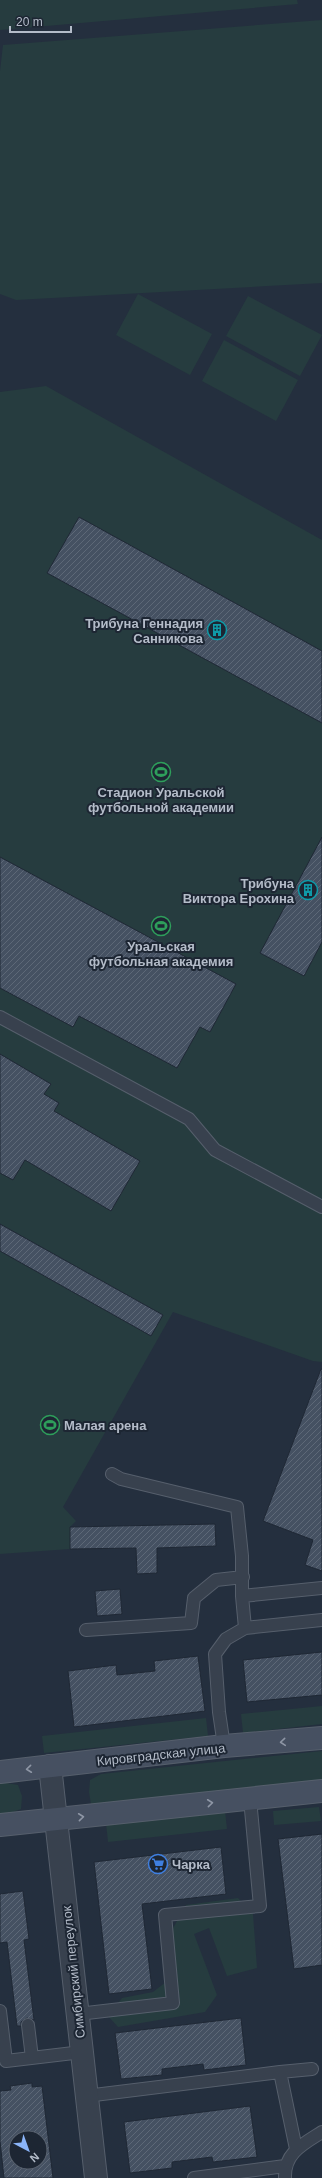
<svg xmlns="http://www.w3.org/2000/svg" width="322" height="2178" font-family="Arial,sans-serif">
<defs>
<pattern id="building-hatch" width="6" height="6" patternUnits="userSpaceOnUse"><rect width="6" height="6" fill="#455162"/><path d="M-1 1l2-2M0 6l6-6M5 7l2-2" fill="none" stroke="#5d6877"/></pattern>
</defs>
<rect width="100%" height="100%" fill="#242f3e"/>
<!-- green -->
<path fill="#263c3f" d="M0 0H297L298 4 0 30Z
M322 20V283L16 300 0 294V71L3 45Z
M138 294 212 334 190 375 116 335Z
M248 296 322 335 300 376 226 336Z
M224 340 298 380 276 421 202 381Z
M46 386 322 540V1362L313 1361 173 1312 63 1507 76 1521 70 1527V1549L0 1554V392Z
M322 1706V1724L243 1733 241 1714Z
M206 1718 208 1736 44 1753 42 1736Z
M322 1751V1784L104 1807 91 1804 89 1792 90 1780 101 1774Z
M0 1782 18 1785 22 1796 21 1809 0 1817Z
M319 1807 321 1821 274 1825 273 1811Z
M225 1811 227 1829 108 1842 106 1823Z
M238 1898 253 1914 257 1968 227 1976 209 1928 194 1934 217 1995 205 2012 118 2027 108 2016 122 1998 153 1992 175 1975 172 1930 186 1905Z"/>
<!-- building -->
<path fill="url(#building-hatch)" stroke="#1f2835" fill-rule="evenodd" d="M79 517 322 651V723L47 573Z
M322 837V942L304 976 260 953Z
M0 857 236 984 210 1032 200 1027 177 1068 79 1016 73 1027 0 988Z
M0 1054 51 1084 44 1094 59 1103 54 1111 140 1161 111 1211 25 1160 13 1180 0 1173Z
M0 1224 163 1315 151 1336 0 1251Z
M321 1369H322V1571L305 1565 313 1540 263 1521Z
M215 1524 216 1546 157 1548V1573L137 1574 136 1548 70 1549V1527Z
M120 1589 122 1614 97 1616 95 1591Z
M322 1652V1695L247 1702 243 1660Z
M198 1656 205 1711 74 1727 68 1671 116 1665 117 1675 155 1671 154 1661Z
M322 1834V1965L294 1969 278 1839Z
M221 1847 226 1894 142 1904 152 1989 109 1994 94 1862Z
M23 1891 29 1939 24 1940 34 2020 27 2018 21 2022V2026H17L7 1942 0 1943V1894Z
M241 2018 246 2065 204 2070 203 2064 162 2069V2075L121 2079 115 2033Z
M32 2083V2087L42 2086 53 2178H4L0 2141V2091L11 2090 10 2086ZM16 2138H40V2162H16Z
M250 2106 257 2157 213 2162 212 2157 172 2162V2168L130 2173 124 2122Z"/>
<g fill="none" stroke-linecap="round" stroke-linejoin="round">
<defs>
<path id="service" d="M0 1017 189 1119 215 1150 322 1207
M112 1474 121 1479 237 1507 242 1556V1596L245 1628 226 1639 215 1654 219 1712 224 1746
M242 1596 322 1588
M245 1628 322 1620
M86 1630 191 1623 194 1598 216 1580 243 1577
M0 2011 6 2061 82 2052
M78 2014 173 2003 165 1915 260 1906 250 1799
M28 2025 32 2058
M280 2072 312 2069
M86 2096 280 2072 296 2149
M194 2178 285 2166
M285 2178C284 2153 303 2144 322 2132"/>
<path id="minor" d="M50 1766 96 2178"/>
<path id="secondary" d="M0 1772 224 1746 322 1738
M0 1825 322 1791"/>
</defs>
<!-- service casing -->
<use href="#service" stroke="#565f6c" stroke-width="14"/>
<!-- minor casing -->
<use href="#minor" stroke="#565f6c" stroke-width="24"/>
<!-- secondary casing -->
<use href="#secondary" stroke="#565f6c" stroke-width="24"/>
<!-- service -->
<use href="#service" stroke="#38414e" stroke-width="12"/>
<!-- minor -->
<use href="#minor" stroke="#38414e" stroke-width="22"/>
<!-- secondary -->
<use href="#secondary" stroke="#465061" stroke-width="22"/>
</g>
<!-- one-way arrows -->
<defs><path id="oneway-chevron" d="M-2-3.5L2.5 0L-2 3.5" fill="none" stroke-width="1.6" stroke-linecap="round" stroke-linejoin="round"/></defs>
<g stroke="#8e96a5">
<use href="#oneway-chevron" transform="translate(283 1742) rotate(175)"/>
<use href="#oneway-chevron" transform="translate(29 1769) rotate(174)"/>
<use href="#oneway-chevron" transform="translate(210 1803) rotate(-6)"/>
<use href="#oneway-chevron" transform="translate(81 1817) rotate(-6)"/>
</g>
<!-- icons -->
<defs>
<symbol id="building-ring" viewBox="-11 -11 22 22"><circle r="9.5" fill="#1d2633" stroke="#0f9aa8" stroke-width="1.5"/><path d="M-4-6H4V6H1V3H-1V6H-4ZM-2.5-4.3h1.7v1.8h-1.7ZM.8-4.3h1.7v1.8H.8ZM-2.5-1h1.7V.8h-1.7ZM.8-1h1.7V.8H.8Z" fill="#0f9aa8"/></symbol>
<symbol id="stadium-ring" viewBox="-11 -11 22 22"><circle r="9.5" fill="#1d2633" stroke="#2e9e5b" stroke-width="1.5"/><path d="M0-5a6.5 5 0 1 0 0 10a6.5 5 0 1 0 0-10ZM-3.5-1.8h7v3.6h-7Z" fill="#2e9e5b"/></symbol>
<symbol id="supermarket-ring" viewBox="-11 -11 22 22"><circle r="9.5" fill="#1d2633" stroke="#3f7fe0" stroke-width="1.5"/><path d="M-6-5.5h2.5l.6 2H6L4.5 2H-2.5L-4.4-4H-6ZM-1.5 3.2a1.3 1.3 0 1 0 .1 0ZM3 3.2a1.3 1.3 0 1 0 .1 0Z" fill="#3f7fe0"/></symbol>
</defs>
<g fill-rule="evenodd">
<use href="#building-ring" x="206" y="619" width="22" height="22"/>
<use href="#stadium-ring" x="150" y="761" width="22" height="22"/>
<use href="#building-ring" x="297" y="879" width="22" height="22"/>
<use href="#stadium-ring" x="150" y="915" width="22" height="22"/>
<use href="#stadium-ring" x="39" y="1414" width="22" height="22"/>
<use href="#supermarket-ring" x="147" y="1853" width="22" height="22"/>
</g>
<g text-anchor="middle" stroke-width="4" stroke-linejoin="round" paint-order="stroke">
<!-- poi labels -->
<g font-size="13" font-weight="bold" fill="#b4bcc9" stroke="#1d2633" text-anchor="end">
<text x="203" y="628">Трибуна Геннадия<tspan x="203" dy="15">Санникова</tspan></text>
<text x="161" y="797" text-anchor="middle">Стадион Уральской<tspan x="161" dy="15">футбольной академии</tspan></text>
<text x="294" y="888">Трибуна<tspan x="294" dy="15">Виктора Ерохина</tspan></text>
<text x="161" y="951" text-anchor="middle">Уральская<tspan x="161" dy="15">футбольная академия</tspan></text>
<text x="64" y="1430" text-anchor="start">Малая арена</text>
<text x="172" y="1869" text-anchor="start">Чарка</text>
</g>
<!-- street labels -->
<g font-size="13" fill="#b4bcc9" stroke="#1d2633">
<text transform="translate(161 1754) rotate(-6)" y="5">Кировградская улица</text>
<text transform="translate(73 1972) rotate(-96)" y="5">Симбирский переулок</text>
</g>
</g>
<!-- north arrow -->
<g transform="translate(28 2150) rotate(139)"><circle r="19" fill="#1d2633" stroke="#59626f"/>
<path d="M0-3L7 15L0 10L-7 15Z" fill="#8ab4f8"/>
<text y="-6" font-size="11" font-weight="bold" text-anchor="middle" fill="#b4bcc9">N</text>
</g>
<!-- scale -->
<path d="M10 26v6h61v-6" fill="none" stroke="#b4bcc9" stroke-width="2"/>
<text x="16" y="26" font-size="12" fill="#b4bcc9" stroke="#1d2633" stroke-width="3" paint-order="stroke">20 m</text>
</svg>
